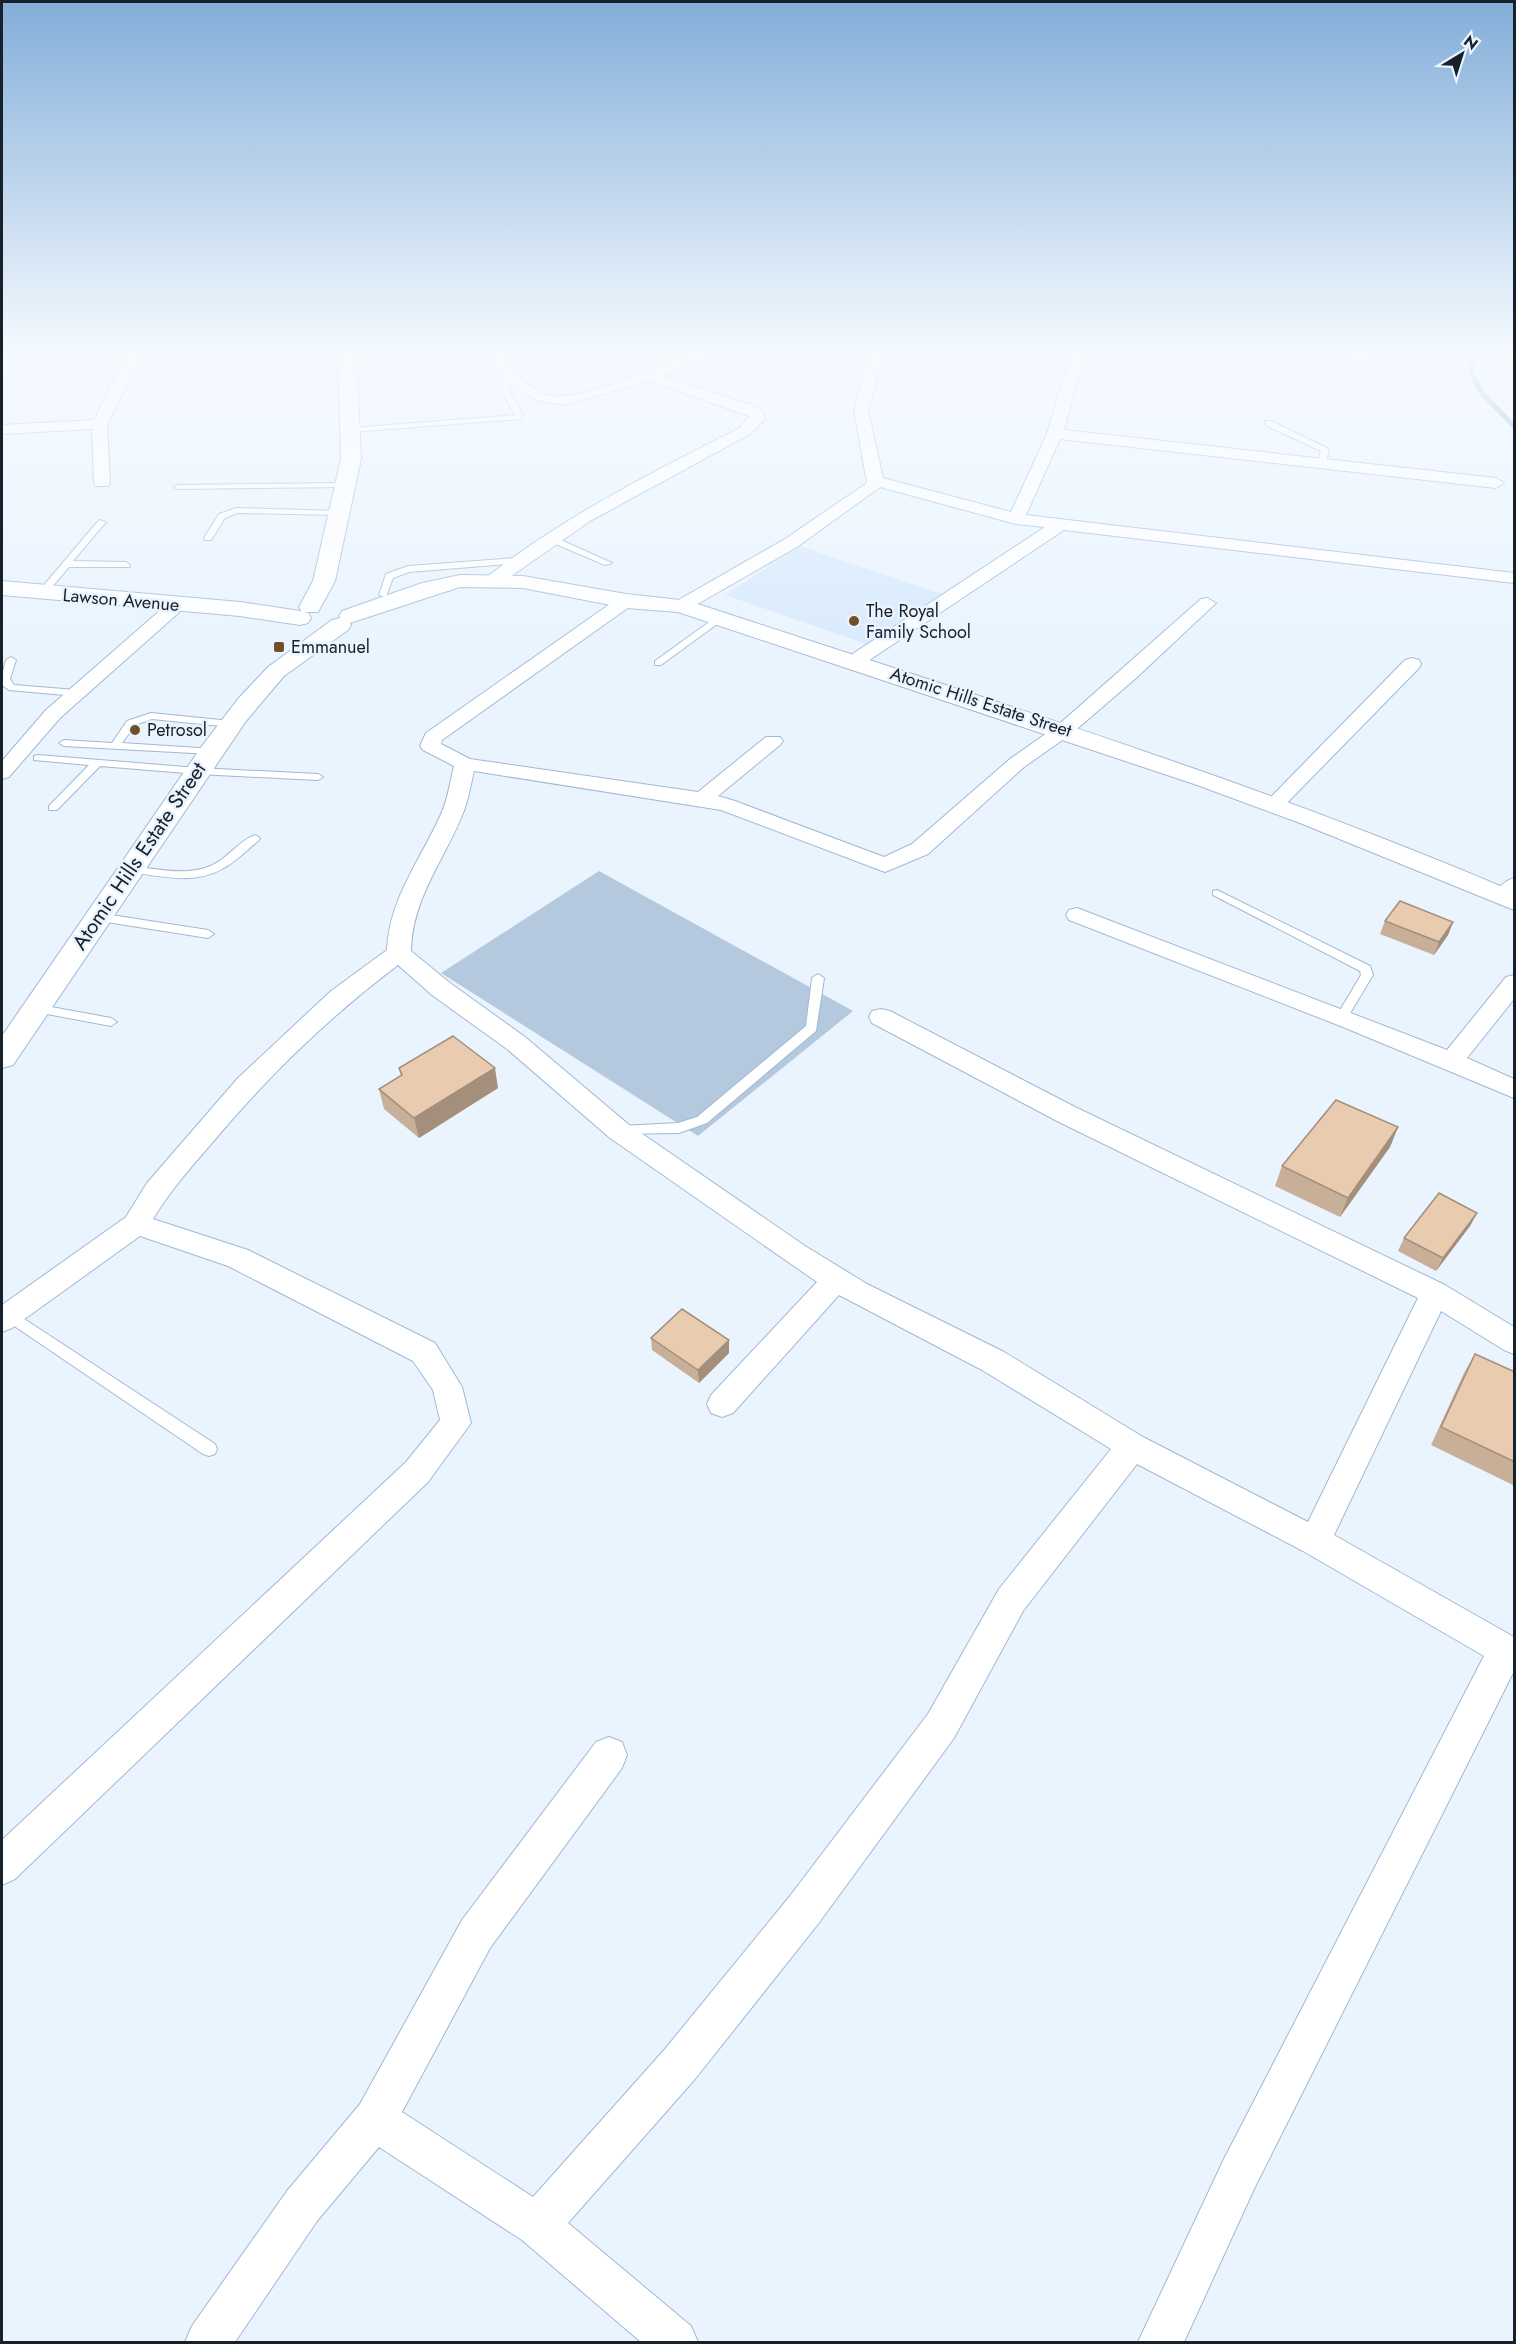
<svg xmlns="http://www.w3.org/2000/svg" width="1516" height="2344" font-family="Jost,sans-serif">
<rect width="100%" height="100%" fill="#e9f4ff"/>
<!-- built -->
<path fill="#d6e9fd" d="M800 546 945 595 872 646 725 595Z"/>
<!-- green -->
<path fill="#b4c9de" d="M599 871 853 1011 698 1136 441 973Z"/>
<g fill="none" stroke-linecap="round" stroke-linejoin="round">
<!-- stream -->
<path stroke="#8ba6c2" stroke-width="5" d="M1476 349 1471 372 1482 393 1514 426"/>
<defs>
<path id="service" d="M510 375 514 377 509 391 523 414 520 419 351 432 347 430 351 428 515 415 501 391 506 377Z
M1265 421H1271L1327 448 1329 453 1324 466 1317 464 1321 451 1265 425Z
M345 483H348V487L178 489 174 487 178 485Z
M236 508 339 511 343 513 339 515 237 513 225 518 211 540H205L204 538 219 514Z
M99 520 106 522 73 561 126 562 130 565 129 567H69L45 595H39V591Z
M546 536H552L612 563 605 565 546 540Z
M517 558 521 561 520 563 409 572 393 578 386 597 379 595 386 574 408 566Z
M716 617 724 619 661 665H655V661Z
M11 657 16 660 10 679 14 685 76 690 81 693 76 696 9 690 2 685V675L6 660Z
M151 713 231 721 236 724 231 727 152 719 135 725 122 743 215 749V753L211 754 64 746 59 743 64 740 112 743 127 721Z
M38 755 198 768 318 774 323 777 318 780 198 774 100 766 57 810H49V806L89 765 34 760V756Z
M255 835 260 838 259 840C247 850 236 862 222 869 194 885 160 876 130 872L124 869 130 866C161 869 194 879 221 860 232 852 243 839 255 835Z
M1217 890 1370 966 1373 975 1346 1020H1338L1336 1017 1361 975 1360 971 1213 895V891Z
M98 913 208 930 214 934 208 938 94 920V914Z
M818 974 824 978 816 1031 707 1123 679 1133 616 1134 614 1131 621 1126 678 1123 697 1117 806 1026 812 978Z
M35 1004 111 1018 117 1022 111 1026 31 1011 29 1008 31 1005Z
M9 1309 215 1444 217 1449 215 1454 209 1456 203 1454 4 1319 2 1315 4 1311Z"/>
<path id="minor" d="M129 349H143L137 366 107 424 110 483 108 486H96L94 483 92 429 2 434V425L94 420Z
M488 349H502C511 373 535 400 564 396 587 394 637 376 660 367 681 358 699 349 721 349L720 353 663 376 752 405 762 411 765 419 750 434 590 521 500 584H488L485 580 488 576C566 516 652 472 740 428L749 416 649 381 564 405 536 400 507 382 498 370Z
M871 349H885L868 410 883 478 1011 512 1047 434 1072 349H1086L1064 430 1496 478 1504 483 1496 488 1060 439 1026 515 1514 573V583L1064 530 862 665H848L846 661 848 657 1045 527 1016 524 880 487 797 547 687 610H675L672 606 675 602 785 539 867 483 854 410Z
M1286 349C1305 349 1364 346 1376 358L1369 362 1293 353Z
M626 596 635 601 632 605 442 740 441 744 470 759 698 792 766 737H780L783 741 780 745 718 796 735 801 884 857 912 844 1010 759 1057 726 1201 599 1207 598 1216 603 1135 679 1071 734 1024 767 928 854 885 872 721 810 474 771C471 783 469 796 465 808 447 857 412 896 411 951L450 983 525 1037 628 1124 805 1246 867 1284 1004 1352 1143 1437 1308 1522 1418 1298 1057 1121 872 1023 869 1017 872 1011 881 1009 890 1011 1075 1107 1445 1285 1514 1327V1354L1504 1350 1441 1311 1334 1535 1514 1637V1671L1254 2189 1184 2342H1138L1224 2159 1484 1656 1303 1551 1137 1464 1023 1611 954 1738 818 1924 695 2079 568 2223 691 2326 698 2342H641L522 2240 379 2147 317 2221 235 2342H185L192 2326 287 2191 360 2104 462 1920 596 1742 609 1737 622 1742 627 1755 622 1768 490 1948 402 2112 533 2197 665 2049 790 1896 928 1714 999 1589 1111 1449 982 1370 839 1295 733 1413 722 1417 711 1413 707 1404 711 1395 817 1282 610 1138 507 1049 432 995 398 965C329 1017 268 1076 212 1143 191 1167 170 1191 153 1219L248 1250 435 1343 462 1387 471 1423 428 1482 15 1879 2 1885V1840L406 1462 440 1420 433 1390 413 1361 228 1266 140 1236 12 1328 2 1332V1305L126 1217 147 1183 238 1078 331 991 387 950C389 898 422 858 442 812 448 798 450 782 454 766L423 750 420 746 426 733 620 597Z
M178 599 187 604 184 608 60 718 9 777 2 779V761L46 710 172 600Z
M1412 658 1419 660 1421 664 1419 668 1282 808H1268L1264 804 1268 800 1405 660Z
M1514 878V898L1503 904 1495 902 1492 897C1498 888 1504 881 1514 878Z
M1077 908 1447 1050 1506 977 1514 975V999L1467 1058 1514 1079V1098L1343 1027 1069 920 1066 915 1069 910Z"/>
<path id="tertiary" d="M460 575 523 576 626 594 689 601C966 693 1246 777 1514 892V910L1300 823 1197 785 678 612 626 608 523 588 460 587 350 623 342 621 339 616 342 611 422 583Z
M2 581 240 602 300 611 308 613 311 618 308 623 300 625 240 616 2 595Z"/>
<path id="secondary" d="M338 349H356L361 459 335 581 318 612H302L299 607 313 581 341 459Z
M340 618 348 620 351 625 348 630 284 676 246 721 13 1065 2 1068V1036L202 746 238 699 268 667 332 620Z"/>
</defs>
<!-- service casing -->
<use href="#service" stroke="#a0b9d3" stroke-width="2"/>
<!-- minor casing -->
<use href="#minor" stroke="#a0b9d3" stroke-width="2"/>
<!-- tertiary casing -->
<use href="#tertiary" stroke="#a0b9d3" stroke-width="2"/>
<!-- secondary casing -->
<use href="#secondary" stroke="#a0b9d3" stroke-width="2"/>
<!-- service -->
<use href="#service" fill="#fff" fill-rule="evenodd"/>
<!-- minor -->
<use href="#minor" fill="#fff" fill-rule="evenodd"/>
<!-- tertiary -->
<use href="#tertiary" fill="#fff" fill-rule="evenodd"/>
<!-- secondary -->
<use href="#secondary" fill="#fff" fill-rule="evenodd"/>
</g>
<!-- wall -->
<path fill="#c8af97" d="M1385 921 1453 922 1448 935 1434 955 1380 934Z
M399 1068 498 1088 419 1138 384 1109 379 1089 401 1076Z
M1398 1127 1390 1147 1340 1217 1275 1186 1282 1166Z
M1477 1213 1470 1226 1436 1271 1398 1251 1404 1238Z
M651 1338 729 1340V1353L699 1383 652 1350Z
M1475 1354 1515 1372V1486L1431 1445 1464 1373Z"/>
<!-- shaded-wall -->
<path fill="#a38f7b" d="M1453 922 1448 935 1434 955 1439 942Z
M495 1068 498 1088 419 1138 414 1118Z
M1398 1127 1390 1147 1340 1217 1348 1198Z
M1477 1213 1470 1226 1436 1271 1443 1258Z
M729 1340V1353L699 1383 698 1370Z"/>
<!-- building -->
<path fill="#e9ccb0" stroke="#a38f7b" stroke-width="1.5" d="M1400 901 1453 922 1439 942 1385 921Z
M453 1036 495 1068 414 1118 379 1089 402 1075 399 1068Z
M1336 1100 1398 1127 1348 1198 1282 1166Z
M1439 1193 1477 1213 1443 1258 1404 1238Z
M682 1309 729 1340 698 1370 651 1338Z
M1475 1354 1515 1372V1462L1441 1427Z"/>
<!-- sky -->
<linearGradient id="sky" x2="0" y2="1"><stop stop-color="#83aed9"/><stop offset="0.52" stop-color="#f5faff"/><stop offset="1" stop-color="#f5faff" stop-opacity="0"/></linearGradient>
<rect width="1516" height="677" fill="url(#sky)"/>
<!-- markers -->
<g fill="#724f28" stroke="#e9f4ff" stroke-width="2">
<circle cx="854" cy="621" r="6"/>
<rect x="273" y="641" width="12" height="12" rx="3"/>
<circle cx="135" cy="730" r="6"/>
</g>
<g text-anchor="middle" stroke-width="5" stroke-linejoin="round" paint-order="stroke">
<!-- far-street labels -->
<g font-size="18" fill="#17212b" stroke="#e9f4ff">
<text transform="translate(121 600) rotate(5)" y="6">Lawson Avenue</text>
<text transform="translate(981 702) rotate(18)" y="6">Atomic Hills Estate Street</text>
</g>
<!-- far-poi labels -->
<g font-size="18" fill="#17212b" stroke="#e9f4ff" text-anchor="start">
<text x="866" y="617">The Royal<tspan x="866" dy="21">Family School</tspan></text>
<text x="291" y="653">Emmanuel</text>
<text x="147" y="736">Petrosol</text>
</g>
<!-- street labels -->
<g font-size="21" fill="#17212b" stroke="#e9f4ff">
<text transform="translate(139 856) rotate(-56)" y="7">Atomic Hills Estate Street</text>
</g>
</g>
<!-- border -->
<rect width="1516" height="2344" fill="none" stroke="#17212b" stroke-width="6"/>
<!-- north arrow -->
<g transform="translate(1462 54) rotate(38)" stroke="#e9f4ff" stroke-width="4.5" paint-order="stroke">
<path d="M0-4.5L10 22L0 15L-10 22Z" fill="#17212b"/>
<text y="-9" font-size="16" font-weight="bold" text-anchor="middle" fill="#17212b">N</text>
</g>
</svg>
